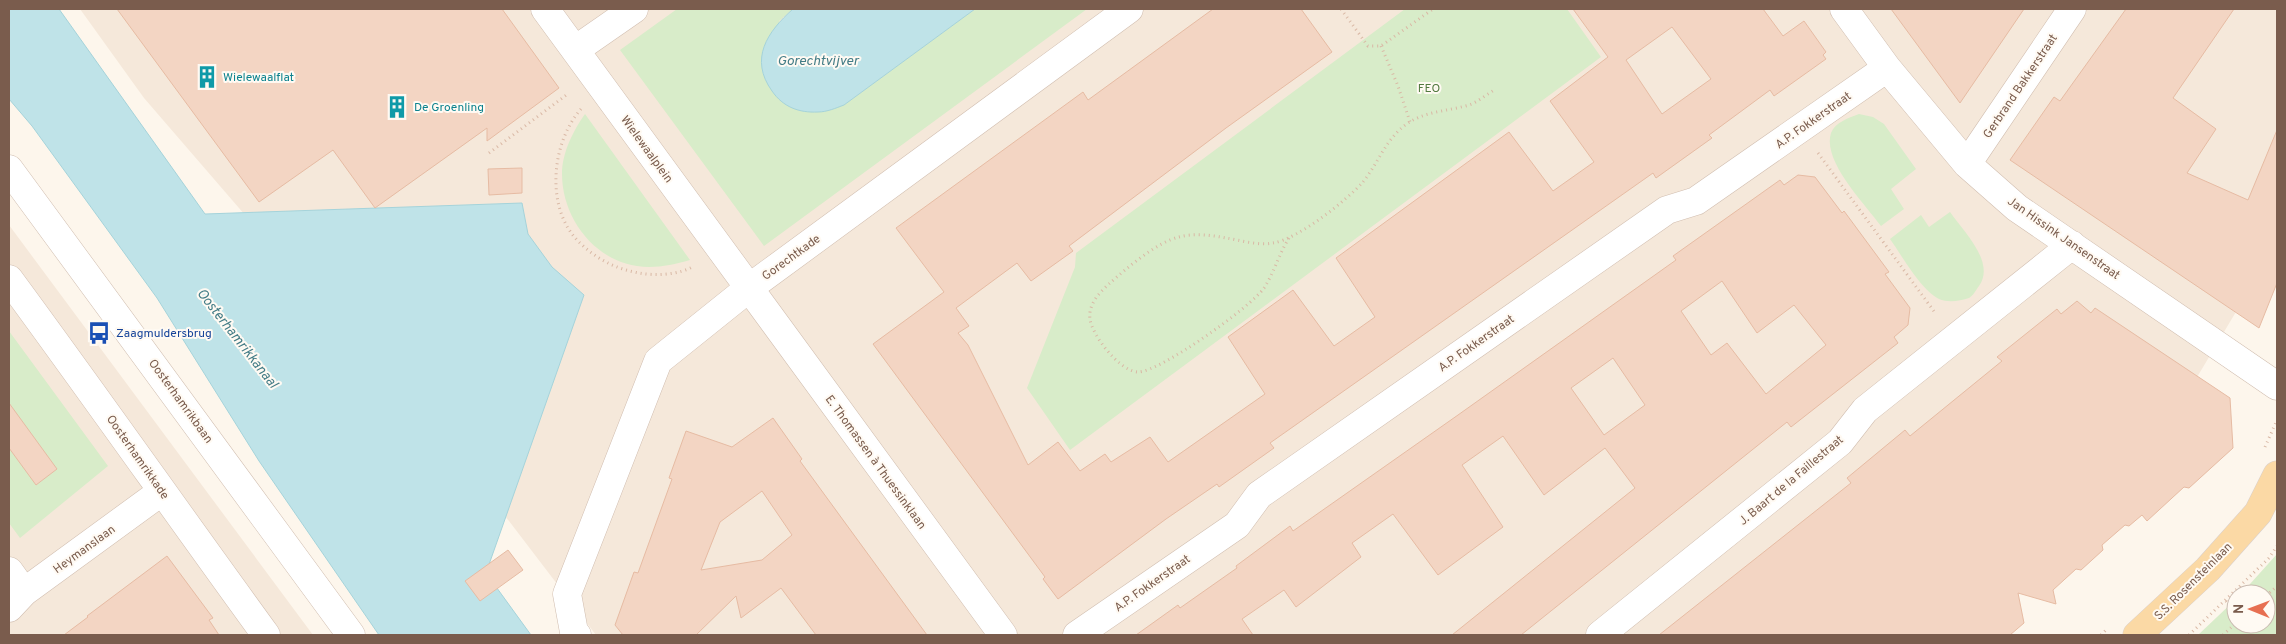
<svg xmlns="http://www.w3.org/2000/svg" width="2286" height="644" font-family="Overpass,sans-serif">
<rect width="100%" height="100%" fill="#fdf6ec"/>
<!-- residential -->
<path fill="#f5e8da" d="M80 9H2277V243L2128 493 1967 635H596L509 521 144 98Z
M9 225 313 635H9Z"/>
<!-- green -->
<path fill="#d8ecc9" d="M677 9H793L779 21 844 105 975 9H1087L764 246 620 50Z
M1405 9H1567L1601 57 1070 450 1027 388 1075 267 1076 253Z
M585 114 690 260C676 264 663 267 649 267 599 267 562 221 562 174 562 153 573 131 585 114Z
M1859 114 1873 117 1884 124 1916 169 1891 189 1904 209 1881 226C1865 204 1822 161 1831 133 1835 122 1849 118 1859 114Z
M1950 212C1963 231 1996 262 1979 286 1976 290 1973 296 1969 298 1960 301 1948 303 1939 299 1921 290 1902 256 1890 239L1921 215 1929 227Z
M9 331 108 466 20 538 9 523Z
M2277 554V635H2198L2236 599V624H2266V594H2241Z"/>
<!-- water -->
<path fill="#bfe3e8" stroke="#a5d3da" d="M9 9H59L205 214 522 203 528 234 552 267 584 295 486 573 531 635H379L259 461 157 298 32 126 9 99Z
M793 9H975L844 105C836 108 827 112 818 112 799 113 783 107 772 91 749 59 767 32 793 9Z"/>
<!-- building -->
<path fill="#f3d5c3" stroke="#e6bba3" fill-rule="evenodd" d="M117 9H502L559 88 487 141V128L375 208 333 150 259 202Z
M1213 9H1301L1332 52 1226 128 1069 246 1073 251 1031 281 1017 263 956 308 969 326 958 333 968 345 1028 465 1058 442 1080 471 1105 454 1111 462 1150 437 1168 462 1265 394 1228 337 1293 290 1334 346 1375 317 1336 258 1509 132 1553 191 1594 162 1550 101 1608 57 1573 9H1763L1783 36 1804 21 1826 52 1823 55 1826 59 1774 96 1770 90 1709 135 1712 138 1656 178 1653 173 1270 443 1274 448 1219 487 1217 484 1166 519 1058 599 1043 579 1045 577 873 344 944 292 896 228 1083 92 1088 100ZM1672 27 1711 79 1662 114 1626 60Z
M1891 9H2024L1960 103Z
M2126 9H2234L2173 98 2216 129 2187 173 2248 200 2277 130V283L2259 328 2010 160 2054 97 2060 101Z
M522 168V193L489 195 488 169Z
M1798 175 1815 177 1842 213 1844 211 1889 272 1885 274 1910 308 1908 325 1894 337 1898 343 1791 427 1787 422 1521 635H1452L1635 488 1605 448 1544 495 1503 436 1462 465 1503 527 1438 575 1393 514 1352 543 1361 557 1296 607 1284 590 1242 619 1253 635H1136L1178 605 1180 608 1237 568 1236 566 1290 526 1293 531 1458 415 1676 260 1673 256 1780 180 1784 185ZM1722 281 1757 333 1794 305 1826 345 1766 394 1727 343 1711 355 1681 311ZM1613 358 1645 405 1604 435 1571 388Z
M2077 301 2091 313 2095 308 2230 398 2233 448 2189 488 2184 487 2147 521 2142 515 2129 526 2125 525 2102 545 2103 550 2081 570 2076 569 2053 590 2056 604 2018 593 2024 623 2010 635H1659L1851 483 1847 478 1905 430 1910 436 2002 361 1997 357 2057 309 2061 314Z
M9 403 57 469 36 485 9 448Z
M773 418 802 459 800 461 927 635H816L781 588 741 618 736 596 696 635H623L615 625 634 572 638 573 672 479 669 478 686 431 732 447ZM762 491 792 535 762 560 701 570 720 522Z
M508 550 523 570 480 601 465 581Z
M167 556 213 618 209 620 219 635H64L88 617 87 616Z"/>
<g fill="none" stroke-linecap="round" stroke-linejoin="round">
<defs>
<path id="minor" d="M545 9 1003 635
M1844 9 1887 68 1967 164 2017 208 2277 386
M575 50 634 9
M1967 164 2072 9
M9 169 351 635
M9 279C96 397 180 517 266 635
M9 571 24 592
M9 608 24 592 161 492
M577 635 574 632 567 594 658 361 749 288 1129 9
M1077 635 1237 525 1259 495 1667 210 1696 201 1887 68
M1600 635 1840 442 1865 410 2072 245"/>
<path id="major" d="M2137 635 2208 569 2258 513 2277 475"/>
</defs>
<!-- minor casing -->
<use href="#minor" stroke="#d1beb0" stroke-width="29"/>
<!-- major casing -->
<use href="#major" stroke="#dad1cd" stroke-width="29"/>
<!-- path -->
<path stroke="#d9b8a5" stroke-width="3" stroke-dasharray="1 4" stroke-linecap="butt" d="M1341 9 1368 46H1381L1433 9
M1381 46 1398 86 1410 122
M581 109C551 143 545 209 579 242 596 259 616 269 639 273 656 276 679 275 694 266
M489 153 569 93
M1818 153 1936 314
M1289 238C1279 254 1274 273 1264 288 1251 307 1160 372 1138 372 1119 371 1092 335 1090 319 1088 304 1100 292 1110 283 1127 268 1157 242 1179 237 1193 233 1211 235 1226 238 1240 240 1258 246 1273 243 1298 239 1346 201 1363 182 1379 162 1386 138 1408 123 1426 111 1449 111 1469 105 1478 102 1487 94 1496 89
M2265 447 2277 420
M2266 596 2277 586
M2226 601 2236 615
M2101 635 2107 629
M2189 635 2269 558 2277 546
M2223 635 2236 623"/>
<!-- minor -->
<use href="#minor" stroke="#fff" stroke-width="28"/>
<!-- major -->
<use href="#major" stroke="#fbd9a5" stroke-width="28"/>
</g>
<!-- icons -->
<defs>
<symbol id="building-bare" viewBox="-9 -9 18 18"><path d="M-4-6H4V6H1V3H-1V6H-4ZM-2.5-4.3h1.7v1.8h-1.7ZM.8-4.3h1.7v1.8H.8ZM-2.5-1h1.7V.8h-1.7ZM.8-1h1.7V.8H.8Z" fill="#0f9aa8" stroke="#fffaf3" stroke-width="2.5" paint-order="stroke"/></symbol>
<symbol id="bus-bare" viewBox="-9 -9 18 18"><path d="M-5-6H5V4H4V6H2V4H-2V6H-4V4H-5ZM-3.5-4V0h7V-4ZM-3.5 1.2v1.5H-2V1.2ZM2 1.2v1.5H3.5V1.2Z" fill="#1a4fb4" stroke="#fffaf3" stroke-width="2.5" paint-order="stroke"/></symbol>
</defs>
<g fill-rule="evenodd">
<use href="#building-bare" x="191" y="61" width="32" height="32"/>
<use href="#building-bare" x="381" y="91" width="32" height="32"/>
<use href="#bus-bare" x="83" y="317" width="32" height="32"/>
</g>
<g text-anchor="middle" stroke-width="4" stroke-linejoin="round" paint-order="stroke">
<!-- culture labels -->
<g font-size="12" fill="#0d838f" stroke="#fffaf3" text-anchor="start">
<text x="223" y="81">Wielewaalflat</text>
<text x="414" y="111">De Groenling</text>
</g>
<!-- street labels -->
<g font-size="12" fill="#7a5c4d" stroke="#fffaf3">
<text transform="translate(2020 86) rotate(-56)" y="4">Gerbrand Bakkerstraat</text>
<text transform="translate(1813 120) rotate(-35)" y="4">A.P. Fokkerstraat</text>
<text transform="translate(647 149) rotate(54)" y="4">Wielewaalplein</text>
<text transform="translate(2064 238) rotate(35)" y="4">Jan Hissink Jansenstraat</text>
<text transform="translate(791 257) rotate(-36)" y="4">Gorechtkade</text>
<text transform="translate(1476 343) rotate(-35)" y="4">A.P. Fokkerstraat</text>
<text transform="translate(181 401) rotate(54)" y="4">Oosterhamrikbaan</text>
<text transform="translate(138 457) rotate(55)" y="4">Oosterhamrikkade</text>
<text transform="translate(876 462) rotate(54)" y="4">E. Thomassen à Thuessinklaan</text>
<text transform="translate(1791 480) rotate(-40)" y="4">J. Baart de la Faillestraat</text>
<text transform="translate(84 549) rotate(-36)" y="4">Heymanslaan</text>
<text transform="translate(2193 581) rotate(-45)" y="4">S.S. Rosensteinlaan</text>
<text transform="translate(1152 583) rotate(-35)" y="4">A.P. Fokkerstraat</text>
</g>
<!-- park labels -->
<g font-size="12" fill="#537a41" stroke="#fffaf3">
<text x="1429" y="92">FEO</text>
</g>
<!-- transit labels -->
<g font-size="12" fill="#164399" stroke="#fffaf3" text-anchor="start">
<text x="116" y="337">Zaagmuldersbrug</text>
</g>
<!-- water labels -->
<g font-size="14" font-style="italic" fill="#437c86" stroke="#fffaf3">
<text x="818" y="65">Gorechtvijver</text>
<text transform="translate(238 338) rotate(52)" y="5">Oosterhamrikkanaal</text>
</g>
</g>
<!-- border -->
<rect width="2286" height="644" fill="none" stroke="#7a5c4d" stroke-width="20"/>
<!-- north arrow -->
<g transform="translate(2251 609) rotate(271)"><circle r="24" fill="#fffaf3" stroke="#cabbb1"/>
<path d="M0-4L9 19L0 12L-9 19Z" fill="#e76f51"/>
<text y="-8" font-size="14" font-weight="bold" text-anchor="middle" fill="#7a5c4d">N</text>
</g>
</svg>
